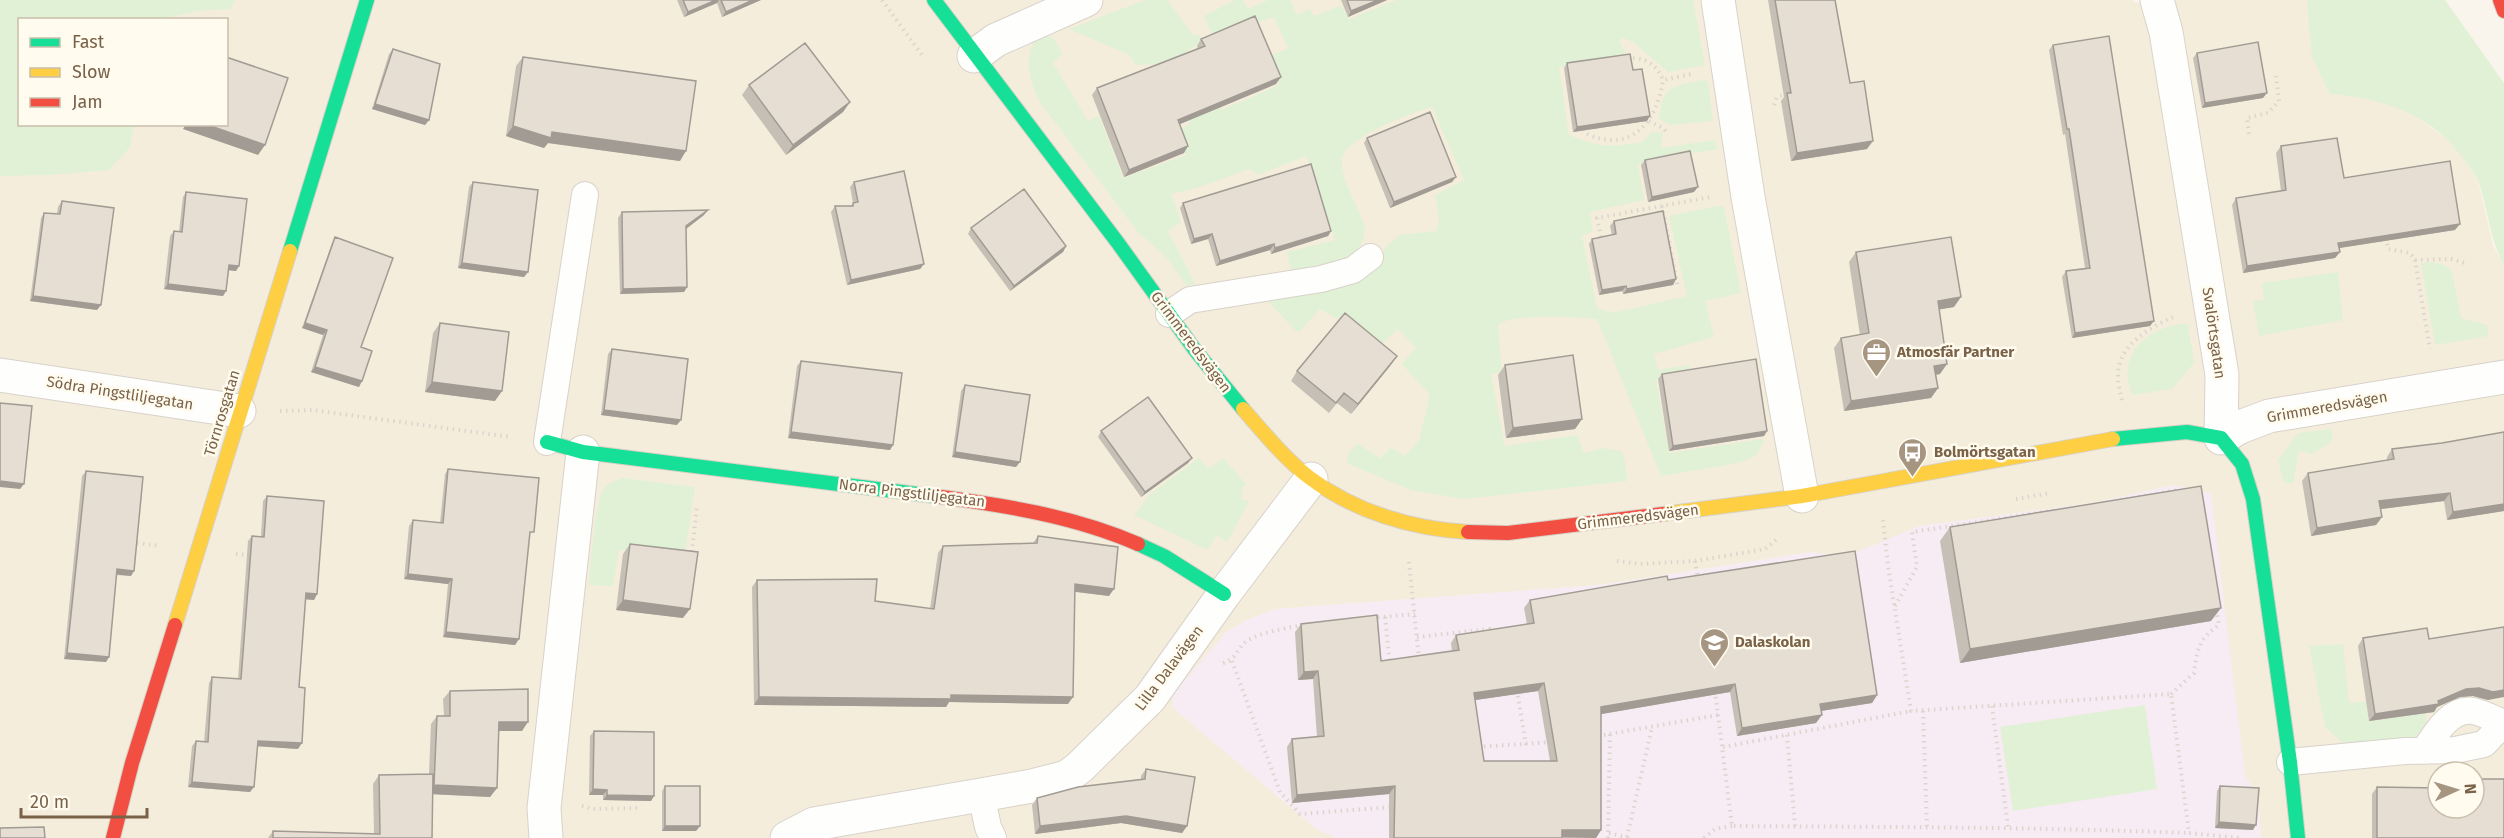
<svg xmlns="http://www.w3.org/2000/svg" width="2504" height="838" font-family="'Fira Sans',sans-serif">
<rect width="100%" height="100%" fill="#f9f5ec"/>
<!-- residential -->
<path fill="#f4eddc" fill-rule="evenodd" d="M0 0H2132L2136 3 2154 0H2308L2307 5 2330 94 2366 97 2409 111 2454 144 2478 181 2493 245 2504 266V838H2261L2258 796 2245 776 2174 485 2093 503 1920 526 1846 557 1812 552 1600 585 1275 609 1247 620 1226 632 1172 707 1315 828 1336 838H0ZM20 20H226V124H20ZM2438 772H2474V808H2438Z"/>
<!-- education -->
<path fill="#f7ebf4" d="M2174 485 2211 493 2245 776 2258 796 2261 838H1336L1315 828 1172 707 1174 693 1226 632 1247 620 1275 609 1600 585 1812 552 1845 557 1920 526 2093 503Z"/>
<!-- green -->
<path fill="#e1f1d5" d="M0 0H235L230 9 197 11 157 20H20V124L134 125 130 147 109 170 48 175 0 176Z
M1145 0H1167L1194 36 1199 34 1202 42 1184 53 1204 107 1218 102 1222 110 1279 85 1269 57 1288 48 1274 17 1213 37 1204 16 1235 0H1243L1248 9 1268 0H1290L1297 15 1310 9 1314 16 1341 6 1349 19 1397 0H1693L1705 65 1668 72 1633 42 1623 38 1619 41 1626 54 1625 57 1559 67 1569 135C1601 148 1609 147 1643 142L1651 132 1663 133 1661 148 1715 140 1717 150 1685 154 1638 164 1644 200 1590 212 1593 231 1582 236 1597 308 1613 313 1687 296 1669 216 1717 206 1724 207 1741 293 1705 301 1714 337 1654 354 1658 370 1689 365 1691 373 1656 379 1669 453 1763 439 1764 442C1761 447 1758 454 1753 457 1736 466 1682 472 1661 476L1597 319C1577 317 1511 313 1498 325L1502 371 1491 375 1505 446 1577 435 1584 453 1604 448 1621 451 1625 460 1627 481 1465 499 1411 490 1346 463 1350 451 1358 444 1380 458 1391 448 1405 456 1419 440 1430 395 1402 364 1416 347 1398 329 1376 348 1341 321 1320 309 1300 331H1296L1267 300 1377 263 1386 247 1399 235 1437 231 1439 217 1435 195 1464 180 1432 107C1412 113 1343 138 1342 160 1340 178 1359 208 1365 226 1366 238 1360 248 1352 257L1292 276 1287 252 1335 240 1312 170 1306 156 1258 175 1250 169 1246 170 1200 187 1171 194 1181 222 1168 231 1195 284 1187 286 1167 258 1138 232 1039 101C1030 81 1023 58 1036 38L1045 35 1053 38 1063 54 1053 63 1088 121 1099 116 1123 178 1186 155 1177 130 1190 124 1180 101 1170 103 1153 64 1135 65 1132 58 1127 54 1069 29Z
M2308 0H2445L2504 83V266C2489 237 2489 213 2479 183 2477 177 2471 170 2467 164 2435 115 2386 99 2330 94L2312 57 2307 5Z
M1703 80 1708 81 1713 121 1670 125 1659 119C1664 83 1671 88 1703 80Z
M2421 263C2434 262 2444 262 2452 272L2461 318 2487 325 2488 336 2435 345Z
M2338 272 2343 320 2259 336 2253 301 2264 300 2262 283Z
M2179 324H2188L2194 363 2172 389 2132 395C2117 357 2142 331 2179 324Z
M2331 429 2333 439 2327 445 2311 454 2299 450 2293 483H2284L2278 460 2298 433Z
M1199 458 1209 469 1223 458 1246 484 1243 487 1241 500 1249 501 1227 542 1216 535 1208 550 1134 515 1150 494Z
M623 478 695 487 685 555 619 550 613 586 589 585C591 564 594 499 606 486 611 482 618 480 623 478Z
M2343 644 2349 703 2366 701 2369 721 2425 713 2427 722 2412 741 2343 743 2325 727 2309 646Z
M2145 705 2157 789 2013 811 2000 727Z"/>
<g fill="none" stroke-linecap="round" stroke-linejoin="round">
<defs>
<path id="lane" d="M1169 314 1190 300 1321 279 1353 270 1370 257
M547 442 585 195
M2424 751C2434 736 2450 707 2473 711 2483 713 2494 719 2504 723
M2290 762 2405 751 2455 750 2484 744 2504 723
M981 794 988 827 993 838"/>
<path id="street" d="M1718 0 1748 197 1802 496
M2157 0 2166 32 2222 375 2221 438
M974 56 996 40 1086 0
M0 375 239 411
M2221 438 2240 427 2269 416 2504 377
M546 838 544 808 583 452
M787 838 814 824 1032 786 1067 777 1080 767 1150 698 1224 594 1311 479"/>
<path id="fast" d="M934 0 1118 243 1195 350 1243 409
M290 251 367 0
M2113 439 2187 432 2221 438 2242 464 2253 499 2290 762 2298 838
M547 442 583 452 934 496
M1138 544 1164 556 1224 594"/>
<path id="slow" d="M1243 409C1264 433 1285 459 1310 478 1355 512 1413 529 1468 532
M1663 514 1802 496 2113 439
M175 625 290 251"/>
<path id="jam" d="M2500 0 2504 11
M934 496C1003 505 1074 516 1138 544
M1468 532 1508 533 1663 514
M113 838 132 763 175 625"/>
</defs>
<!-- lane casing -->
<use href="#lane" stroke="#d8d2ca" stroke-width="28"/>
<!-- street casing -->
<use href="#street" stroke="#d8d2ca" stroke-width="35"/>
<!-- fast casing -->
<use href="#fast" stroke="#d7d1c6" stroke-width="16"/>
<!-- slow casing -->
<use href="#slow" stroke="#d7d1c6" stroke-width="16"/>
<!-- jam casing -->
<use href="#jam" stroke="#d7d1c6" stroke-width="16"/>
<!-- path -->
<path stroke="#dcd5cd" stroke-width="4" stroke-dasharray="1.5 4.5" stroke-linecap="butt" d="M882 0 922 55
M1633 58C1648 59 1657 66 1663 80L1692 74
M1774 105 1777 97 1788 93
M1649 121 1663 128 1668 134
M1587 134C1632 154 1657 121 1663 80
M2249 134 2247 118 2268 113 2279 101 2276 76
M1662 206 1678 288
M1601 237 1597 218 1710 197
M2386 238 2388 249 2410 253 2415 260 2430 349
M2415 260 2451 259 2465 263
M2122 400C2120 392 2118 384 2118 376 2118 344 2150 328 2175 316
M280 411 312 410 511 437
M2016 499 2049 493
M2121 500 2179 490
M1883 520 1888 566 1911 711 2171 694 2189 833 2240 838
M137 543 160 546
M692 552 697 505
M236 554 247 555
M1617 561 1640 564 1695 561 1765 549 1776 540
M1695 561 1698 580
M1409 562 1419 659
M1895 606 1917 567 1912 532 2057 510
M1385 617 1390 665
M1372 618 1415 614
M1417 637 1490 629 1493 633
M1232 661 1280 792 1300 814 1393 807
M1223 663C1237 659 1237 648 1247 641 1263 631 1285 629 1302 625
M1517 690 1526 745
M1715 691 1732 826C1884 827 2037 827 2189 833
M2171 694 2194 673C2197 650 2199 638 2219 625L2216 608
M1992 706 2008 827
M1923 711 1927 828
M1787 735 1795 826
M1598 736 1718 715
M1478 747 1551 742
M1723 747 1911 711
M582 806 593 809 641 808
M1609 833 1629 838
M1627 837 1652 727
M1608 838 1610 734
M1704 838 1715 829 1732 826"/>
<!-- lane -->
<use href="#lane" stroke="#fefefc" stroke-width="26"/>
<!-- street -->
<use href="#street" stroke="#fefefc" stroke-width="33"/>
<!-- fast -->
<use href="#fast" stroke="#16e098" stroke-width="14"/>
<!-- slow -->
<use href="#slow" stroke="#ffcf43" stroke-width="14"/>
<!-- jam -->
<use href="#jam" stroke="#f24e42" stroke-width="14"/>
</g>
<!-- wall -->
<path fill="#c6bfb5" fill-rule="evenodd" d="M677 0H761L722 17 717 3 684 17Z
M1341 0H1387L1348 17Z
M1768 0H1835L1850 83 1867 149 1791 161 1781 101 1784 97Z
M1201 39 1276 84 1180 124 1184 153 1124 177 1092 95 1097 88 1198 49 1197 46Z
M2053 45 2150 326 2072 338 2062 277 2066 271 2085 268 2065 134 2063 135 2049 50Z
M393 49 429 120 425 125 372 109 389 54Z
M2197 53 2263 98 2202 108 2193 58Z
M523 57 680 161 548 143 544 148 506 136 516 66Z
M1567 63 1633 70 1647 121 1573 132 1564 68Z
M749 85 850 102 843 112 786 155 742 95Z
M1367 138 1456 177 1452 182 1390 208 1364 143Z
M2281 146 2344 178 2455 230 2339 248 2340 252 2335 258 2243 273 2232 205 2236 198 2281 191 2276 153Z
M1645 160 1694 192 1648 202 1641 165Z
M473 182 528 272 524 277 458 268 469 187Z
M854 182 924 264 920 269 847 285 831 212 835 206H851L853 203 850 187Z
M186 192 239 266 236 271 229 270 226 291 223 296 164 289 170 236 174 231H179L183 197Z
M62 201 97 310 30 301 41 218 44 213 57 214 58 207Z
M1183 203 1331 231 1328 236 1271 254 1270 250 1216 266 1208 239 1191 244 1180 208Z
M622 212 704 215 686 229 687 287 684 292 620 294 618 218Z
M1614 221 1676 279 1673 285 1623 294 1622 291 1599 295 1589 244 1592 239 1612 235 1610 226Z
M971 228 1066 246 1063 252 1010 291 968 234Z
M335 237 361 347 359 387 311 372 323 335 302 328 332 243Z
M1856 252 1954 307 1939 309 1940 374 1936 375 1938 388 1931 398 1844 411 1834 348 1841 338 1860 335 1849 262Z
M440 323 495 401 425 392 433 333Z
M612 349 677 425 601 415 608 354Z
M801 361 893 445 890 450 788 438 797 366Z
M1505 365 1582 419 1575 429 1506 438 1498 375Z
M1390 366 1351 414 1337 403 1329 413 1291 381 1297 371Z
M1662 374 1767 431 1764 436 1669 451 1658 379Z
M965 385 1016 467 952 457 961 391Z
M1101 431 1188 463 1141 497 1098 437Z
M2504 432V511L2447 520 2444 501 2380 509 2382 517 2376 525 2311 536 2302 481 2308 473 2387 460V457L2392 449 2442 443Z
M448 469 530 537H529L519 639 515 645 443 637 448 584 404 579 409 526 413 520 440 523 445 474Z
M86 471 131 576 116 575 109 657 106 662 64 659 82 476Z
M267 496 317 594 314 600 305 599 299 687 298 749 257 746 250 792 188 787 192 746 196 741 204 742 209 683 212 677 238 679 248 541 252 536H261L263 501Z
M1950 527 2211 621 1960 663 1940 541Z
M1038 536 1109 596 1075 592 1068 704 949 702 946 707 754 705 752 587 757 580 875 601 930 609 938 553 943 546 1033 543Z
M630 544 683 618 616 610 623 554Z
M1668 580 1877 695 1872 703 1821 711 1816 723 1737 736 1730 692 1601 714V830L1596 838H1389V794L1292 803 1287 747 1292 739 1317 737 1313 679 1298 680 1295 632 1301 624 1381 661 1452 651 1451 643 1456 635 1527 624 1524 608 1530 600ZM1538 691 1550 761H1484L1475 700Z
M2363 638 2429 639 2488 700 2473 696 2460 697 2437 707 2434 712 2369 721 2358 646Z
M450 691 522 731H499L497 788 490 797 433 794 432 838H268L273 831 374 834 373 784 379 775 429 774 431 724 437 716H444L443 699Z
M594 731 654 796 651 801 603 800V795H589L590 736Z
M1146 769 1187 826 1182 833 1121 823 1035 834 1032 805 1037 798 1141 779V776Z
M2481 779 2504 838H2372V794L2377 787 2476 788V785Z
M665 786 700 826 696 831H662V791Z
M2220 786 2253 830 2215 828 2217 791Z"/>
<!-- shaded-wall -->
<path fill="#a19b94" d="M716 0H719L717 3 684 17 688 12Z
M753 0H761L722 17 726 12Z
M1378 0H1387L1348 17 1351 11Z
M1281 77 1276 84 1173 127 1178 120Z
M2267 93 2263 98 2202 108 2205 103Z
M850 102 843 112 786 155 793 145Z
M375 104 429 120 425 125 372 109Z
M1650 116 1647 121 1573 132 1577 127Z
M186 124H205L265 145 258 155 183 129Z
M513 126 686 151 680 161 548 143 544 148 506 136Z
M1873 141 1867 149 1791 161 1797 153Z
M1188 146 1184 153 1124 177 1129 170Z
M1456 177 1452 182 1390 208 1394 202Z
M1698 187 1694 192 1648 202 1652 197Z
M708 210 704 215 682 232 686 226Z
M2460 224 2455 230 2333 249 2338 243Z
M1331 231 1328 236 1271 254 1275 248Z
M1212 234 1208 239 1191 244 1194 239Z
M1274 244 1270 250 1216 266 1220 261Z
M1066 246 1063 252 1010 291 1014 286Z
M2340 252 2335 258 2243 273 2247 266Z
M462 263 528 272 524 277 458 268Z
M924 264 920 269 847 285 851 280Z
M229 265 239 266 236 271 226 270Z
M1676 279 1673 285 1623 294 1627 289Z
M168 284 226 291 223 296 164 289Z
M1626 286 1622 291 1599 295 1602 290Z
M687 287 684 292 620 294 623 289Z
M33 296 101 305 97 310 30 301Z
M1961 297 1954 307 1931 311 1938 301Z
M2154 321 2150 326 2072 338 2075 333Z
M305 323 327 330 323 335 302 328Z
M1397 356 1390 366 1351 414 1358 404Z
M1947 364 1940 374 1927 376 1934 366Z
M315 367 362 381 359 387 311 372Z
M432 382 502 391 495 401 425 392Z
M1938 388 1931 398 1844 411 1851 401Z
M604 410 681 420 677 425 601 415Z
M1582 419 1575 429 1506 438 1513 428Z
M1767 431 1764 436 1669 451 1673 446Z
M791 432 893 445 890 450 788 438Z
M955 452 1020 462 1016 467 952 457Z
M1192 458 1188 463 1141 497 1145 492Z
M0 481 24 484 20 489 0 487Z
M2450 493 2444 501 2374 510 2379 501Z
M2504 504V511L2447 520 2453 512Z
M2382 517 2376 525 2311 536 2317 528Z
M117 569 134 571 131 576 113 574Z
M408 574 452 579 448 584 404 579Z
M1075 584 1114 589 1109 596 1070 591Z
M306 593 317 594 314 600 302 599Z
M623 600 690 609 683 618 616 610Z
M2221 608 2211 621 1960 663 1970 649Z
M446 632 519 639 515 645 443 637Z
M67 653 109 657 106 662 64 659Z
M1318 671 1313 679 1298 680 1304 672Z
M1544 683 1538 691 1469 701 1474 693Z
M1735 684 1730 692 1596 715 1601 707Z
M2479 688 2504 690V697L2488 700 2473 696 2460 697 2437 707 2434 712 2369 721 2375 714 2438 701 2466 689Z
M951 695 1073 697 1068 704 949 702 946 707 754 705 759 697Z
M1877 695 1872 703 1814 712 1820 704Z
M1822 715 1816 723 1737 736 1742 728Z
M499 722H528L522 731H493Z
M258 741 302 743 298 749 254 746Z
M192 782 254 787 250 792 188 787Z
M434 785 497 788 490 797 428 794Z
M1395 786 1389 794 1292 803 1297 795Z
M593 789 607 790 603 795H589Z
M607 795 654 796 651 801 603 800Z
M1126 816 1187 826 1182 833 1121 823 1035 834 1040 826Z
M2219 822 2256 825 2253 830 2215 828Z
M665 826H700L696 831H662Z
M1562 830H1601L1596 838 1557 837Z"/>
<!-- building -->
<path fill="#e6ded3" stroke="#a19b94" stroke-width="1.5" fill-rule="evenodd" d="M683 0H716L688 12Z
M721 0H753L726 12Z
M1347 0H1378L1351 11Z
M1775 0H1835L1850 83 1864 81 1873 141 1797 153 1787 93H1791Z
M1255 16 1281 77 1178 120 1188 146 1129 170 1097 88 1205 46 1201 39Z
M2109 36 2154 321 2075 333 2066 271 2090 268 2069 129H2067L2053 45Z
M2258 42 2267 93 2205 103 2197 53Z
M805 43 850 102 793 145 749 85Z
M393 49 440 64 429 120 375 104Z
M1630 54 1633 70 1642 69 1650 116 1577 127 1567 63Z
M226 57 288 78 265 145 205 124H226Z
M523 57 696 81 686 151 552 132 551 138 513 126Z
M1430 112 1456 177 1394 202 1367 138Z
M2337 138 2344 178 2450 161 2460 224 2338 243 2340 252 2247 266 2236 198 2286 190 2281 146Z
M1690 151 1698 187 1652 197 1645 160Z
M1311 164 1331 231 1275 248 1274 244 1220 261 1212 234 1194 239 1183 203Z
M904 171 924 264 851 280 835 206H853V203L858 202 854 182Z
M473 182 538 190 528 272 462 263Z
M1024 189 1066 246 1014 286 971 228Z
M186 192 247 199 239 266 229 265 226 291 168 284 174 231 182 232Z
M62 201 114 208 101 305 33 296 44 213 60 214Z
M708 210 686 226 687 287 623 289 622 212Z
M1663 211 1676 279 1627 289 1626 286 1602 290 1592 239 1616 234 1614 221Z
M335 237 393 258 361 347 372 351 362 381 315 367 327 330 305 323Z
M1951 237 1961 297 1938 301 1947 364 1934 366 1938 388 1851 401 1841 338 1869 333 1856 252Z
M1345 313 1397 356 1358 404 1344 393 1336 403 1297 371Z
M440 323 509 332 502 391 432 382Z
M612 349 688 359 681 420 604 410Z
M1573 355 1582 419 1513 428 1505 365Z
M1756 359 1767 431 1673 446 1662 374Z
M801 361 902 373 893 445 791 432Z
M965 385 1030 395 1020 462 955 452Z
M1148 397 1192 458 1145 492 1101 431Z
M0 403 32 406 24 484 0 481Z
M2504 432V504L2453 512 2450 493 2379 501 2382 517 2317 528 2308 473 2394 459 2392 449 2442 443Z
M448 469 539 478 534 532H530L519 639 446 632 452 579 408 574 413 520 443 523Z
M86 471 143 477 134 571 117 569 109 657 67 653Z
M2201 486 2221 608 1970 649 1950 527Z
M267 496 324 501 317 594 306 593 299 687 305 688 302 743 258 741 254 787 192 782 196 741 208 742 212 677 241 679 252 536 264 537Z
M1038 536 1118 547 1114 589 1075 584 1073 697 951 695V699L759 697 757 580 877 579 875 601 934 609 943 546 1037 543Z
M630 544 698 552 690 609 623 600Z
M1855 551 1877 695 1820 704 1822 715 1742 728 1735 684 1601 707V830H1562V838H1394L1395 786 1297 795 1292 739 1324 736 1318 671 1304 672 1301 624 1377 615 1381 661 1459 650 1456 635 1534 623 1530 600 1667 576 1668 580ZM1544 683 1557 761H1484L1474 693Z
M2504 627V690L2493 692 2479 688 2466 689 2438 701 2439 704 2375 714 2363 638 2427 628 2429 639Z
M528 689V722H499L497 788 434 785 437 716H450V691Z
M594 731 654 732V796L607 795V790L593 789Z
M1146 769 1195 777 1187 826 1126 816 1040 826 1037 798 1078 787 1145 779Z
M433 774 432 838H273V831L380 834 379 775Z
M2481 779H2504V838H2377V787L2438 788V808H2474V788H2481Z
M665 786H700V826H665Z
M2220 786 2259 788 2256 825 2219 822Z
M44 827 45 838H0V828Z"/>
<!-- icons -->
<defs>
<symbol id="office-pin" viewBox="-11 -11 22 30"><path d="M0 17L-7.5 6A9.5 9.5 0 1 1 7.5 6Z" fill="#a69581" stroke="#fffbef"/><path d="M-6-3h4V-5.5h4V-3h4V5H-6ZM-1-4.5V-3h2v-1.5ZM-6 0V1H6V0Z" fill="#fff"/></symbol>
<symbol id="bus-pin" viewBox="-11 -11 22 30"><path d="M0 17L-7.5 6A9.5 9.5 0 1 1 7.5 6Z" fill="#a69581" stroke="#fffbef"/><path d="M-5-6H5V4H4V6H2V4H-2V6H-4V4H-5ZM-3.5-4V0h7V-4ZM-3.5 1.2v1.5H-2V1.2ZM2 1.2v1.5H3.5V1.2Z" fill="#fff"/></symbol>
<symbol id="school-pin" viewBox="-11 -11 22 30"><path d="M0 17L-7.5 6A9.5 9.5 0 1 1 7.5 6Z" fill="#a69581" stroke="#fffbef"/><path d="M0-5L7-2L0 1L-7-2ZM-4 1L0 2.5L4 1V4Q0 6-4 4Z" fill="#fff"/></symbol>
</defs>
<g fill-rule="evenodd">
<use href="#office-pin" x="1860" y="336" width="33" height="45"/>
<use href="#bus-pin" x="1896" y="436" width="33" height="45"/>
<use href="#school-pin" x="1698" y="626" width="33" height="45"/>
</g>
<g text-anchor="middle" stroke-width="5" stroke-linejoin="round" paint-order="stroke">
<!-- street labels -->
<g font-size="15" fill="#7a6248" stroke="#fffbef">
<text transform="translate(2214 333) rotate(82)" y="5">Svalörtsgatan</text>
<text transform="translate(1191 342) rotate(53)" y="5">Grimmeredsvägen</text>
<text transform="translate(120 393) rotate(9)" y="5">Södra Pingstliljegatan</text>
<text transform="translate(2327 407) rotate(-10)" y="5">Grimmeredsvägen</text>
<text transform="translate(222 413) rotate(-73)" y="5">Törnrosgatan</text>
<text transform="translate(912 493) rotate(7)" y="5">Norra Pingstliljegatan</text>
<text transform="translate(1638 517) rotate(-7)" y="5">Grimmeredsvägen</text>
<text transform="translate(1169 668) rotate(-53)" y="5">Lilla Dalavägen</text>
</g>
<!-- poi labels -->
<g font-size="15" font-weight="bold" fill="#7a6248" stroke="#fffbef" text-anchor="start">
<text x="1897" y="357">Atmosfär Partner</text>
<text x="1934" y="457">Bolmörtsgatan</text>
<text x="1735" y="647">Dalaskolan</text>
</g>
</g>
<!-- legend -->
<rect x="18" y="18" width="210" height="108" fill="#fffbef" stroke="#cabeac" stroke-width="1.5"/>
<rect x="30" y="38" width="30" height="9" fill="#16e098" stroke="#cabeac" stroke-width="1.5"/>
<text x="72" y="48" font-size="18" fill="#7a6248">Fast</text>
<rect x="30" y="68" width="30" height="9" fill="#ffcf43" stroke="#cabeac" stroke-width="1.5"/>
<text x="72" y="78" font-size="18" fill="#7a6248">Slow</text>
<rect x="30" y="98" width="30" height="9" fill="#f24e42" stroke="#cabeac" stroke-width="1.5"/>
<text x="72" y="108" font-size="18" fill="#7a6248">Jam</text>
<!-- north arrow -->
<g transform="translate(2456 790) rotate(86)"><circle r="28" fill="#fffbef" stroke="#cabeac" stroke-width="1.5"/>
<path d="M0-4.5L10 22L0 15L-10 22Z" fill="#a69581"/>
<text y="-9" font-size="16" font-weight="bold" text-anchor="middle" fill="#7a6248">N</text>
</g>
<!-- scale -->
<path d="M21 808v9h126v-9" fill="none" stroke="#7a6248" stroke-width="3"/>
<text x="30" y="808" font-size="18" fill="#7a6248" stroke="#fffbef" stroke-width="4.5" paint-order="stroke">20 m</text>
</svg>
